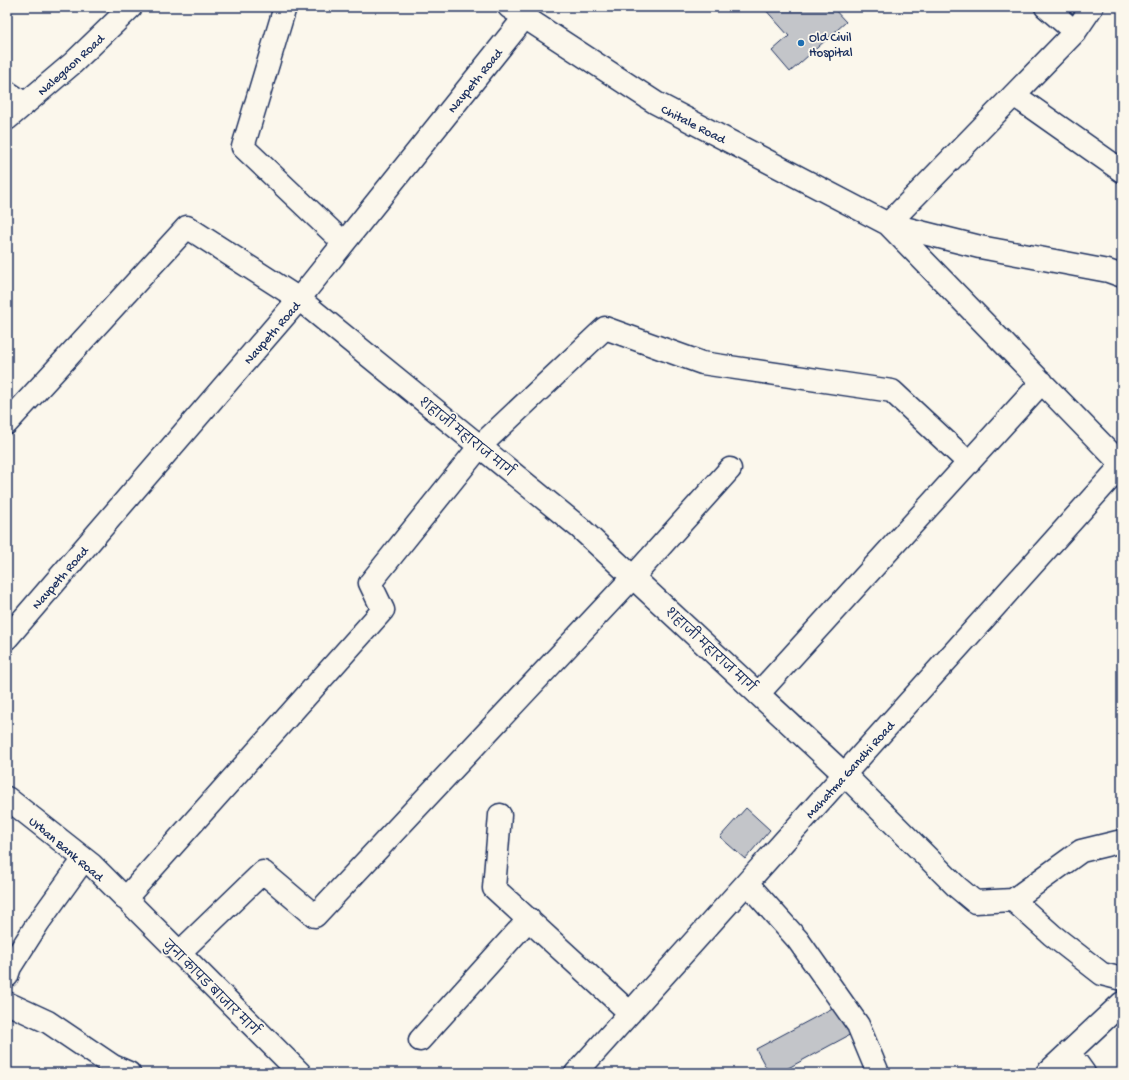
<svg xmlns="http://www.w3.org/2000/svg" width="1129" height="1080" font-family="'Gochi Hand','Playpen Sans Deva',sans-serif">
<rect width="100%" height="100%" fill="#fbf7ec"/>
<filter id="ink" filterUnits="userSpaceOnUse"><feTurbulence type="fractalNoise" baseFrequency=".025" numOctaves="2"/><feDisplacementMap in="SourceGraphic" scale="8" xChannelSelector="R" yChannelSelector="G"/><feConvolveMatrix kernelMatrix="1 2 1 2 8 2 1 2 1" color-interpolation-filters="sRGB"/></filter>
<g filter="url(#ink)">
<!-- building -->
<path fill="#c3c5c9" stroke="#1b2f5e" d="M763 7H832L846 22 790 72 772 51 789 36Z
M746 808 770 830 745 859 720 837Z
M840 1004 855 1032 779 1073H769L756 1049Z"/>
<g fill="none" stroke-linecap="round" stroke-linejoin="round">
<defs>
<path id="minor" d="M285 7 243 147 344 243
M509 7 656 103 888 224 980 247 1108 271 1122 276
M1075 32 1092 7
M7 92 25 104
M1014 95 1122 171
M7 119 73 63 131 7
M888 224 1122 465
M888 224 1075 32 1046 7
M7 423 187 227 299 299 580 528 844 774 957 887 975 902 1013 900 1052 935 1102 974 1122 979
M7 638 299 299 524 18
M758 694 1042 382
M7 798 92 865 300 1073
M500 815 494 888 630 1013
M747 883 798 940 858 1025 878 1073
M125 899 383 610 370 583 480 446 605 328 702 363 892 391 969 463
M1013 900 1081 851 1122 841
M179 953 263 872 315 916 633 577 730 469
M7 976 10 967 38 923 84 859
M7 1003 48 1022 113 1066 129 1073
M420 1040 529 919
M1069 1052 1084 1073
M576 1073 1122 465
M1047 1073 1122 1003"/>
</defs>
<!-- minor casing -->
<use href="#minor" stroke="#1b2f5e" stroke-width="25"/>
<!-- minor -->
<use href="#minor" stroke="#fbf7ec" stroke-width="22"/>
</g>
</g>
<!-- markers -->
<circle fill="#1f6fb2" stroke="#fbf7ec" stroke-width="1.5" cx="801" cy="43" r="4"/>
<g text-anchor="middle" stroke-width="3.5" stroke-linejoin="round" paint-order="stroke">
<!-- poi labels -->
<g font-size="13" fill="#1b2f5e" stroke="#fbf7ec" text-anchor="start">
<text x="809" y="41">Old Civil<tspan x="809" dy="15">Hospital</tspan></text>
</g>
<!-- street labels -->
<g font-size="13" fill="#1b2f5e" stroke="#fbf7ec">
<text transform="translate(70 64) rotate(-42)" y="5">Nalegaon Road</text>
<text transform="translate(474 80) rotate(-51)" y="5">Navpeth Road</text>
<text transform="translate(694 123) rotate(27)" y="5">Chitale Road</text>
<text transform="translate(271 332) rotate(-49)" y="5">Navpeth Road</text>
<text transform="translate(467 436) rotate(39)" y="5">शहाजी महाराज मार्ग</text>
<text transform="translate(59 577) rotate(-49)" y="5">Navpeth Road</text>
<text transform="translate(711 649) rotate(43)" y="5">शहाजी महाराज मार्ग</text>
<text transform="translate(849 769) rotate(-48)" y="5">Mahatma Gandhi Road</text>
<text transform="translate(67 848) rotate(40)" y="5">Urban Bank Road</text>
<text transform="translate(212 987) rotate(45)" y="5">जुना कापड बाजार मार्ग</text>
</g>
</g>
<!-- margin -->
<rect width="1129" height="1080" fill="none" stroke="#fbf7ec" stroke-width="24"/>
<rect x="12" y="12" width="1105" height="1056" fill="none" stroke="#1b2f5e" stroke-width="1.5" filter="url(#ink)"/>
</svg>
